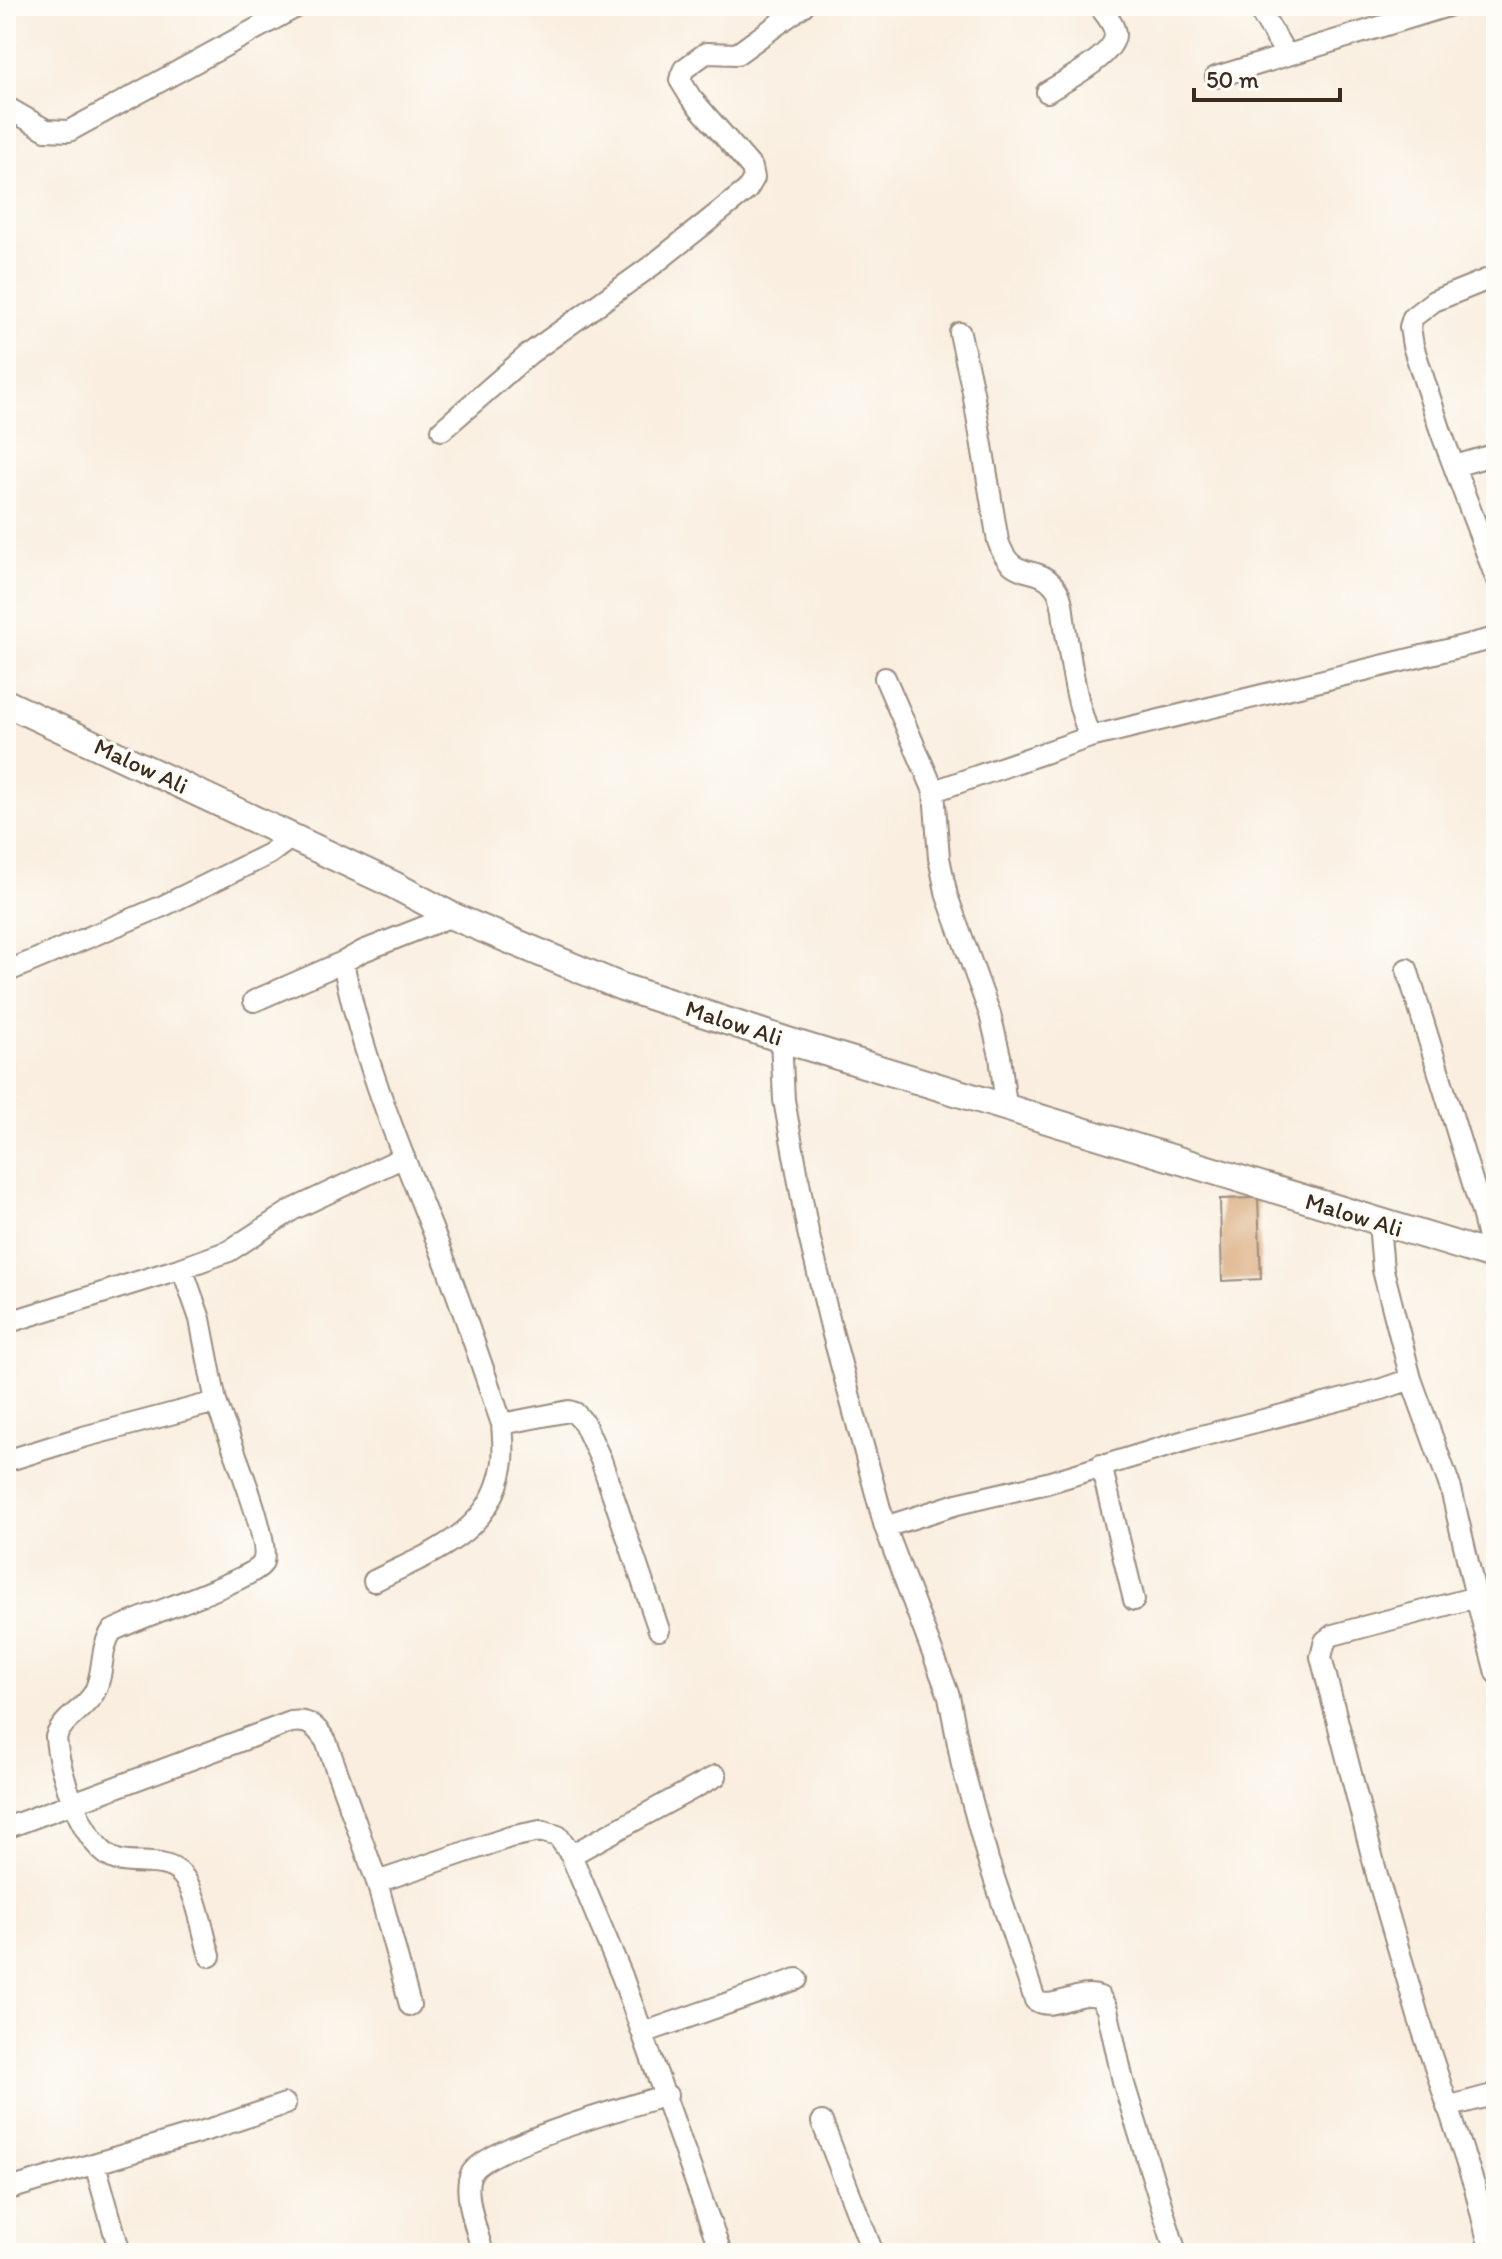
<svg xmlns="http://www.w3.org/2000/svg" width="1502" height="2259" font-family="Itim,sans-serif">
<rect width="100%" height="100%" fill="#fdfcf7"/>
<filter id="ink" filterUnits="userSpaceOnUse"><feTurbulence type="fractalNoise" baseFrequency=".0125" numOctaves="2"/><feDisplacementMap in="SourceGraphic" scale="16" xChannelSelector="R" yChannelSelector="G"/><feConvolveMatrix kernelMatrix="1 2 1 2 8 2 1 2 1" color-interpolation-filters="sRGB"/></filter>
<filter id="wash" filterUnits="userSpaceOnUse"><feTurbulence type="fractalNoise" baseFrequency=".006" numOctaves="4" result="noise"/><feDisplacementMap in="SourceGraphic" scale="32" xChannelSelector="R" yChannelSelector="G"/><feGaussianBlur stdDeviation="1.8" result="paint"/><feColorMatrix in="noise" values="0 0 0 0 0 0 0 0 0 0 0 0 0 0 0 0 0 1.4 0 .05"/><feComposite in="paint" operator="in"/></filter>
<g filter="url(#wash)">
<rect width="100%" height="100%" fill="#f9eedf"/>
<g id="blocks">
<!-- building -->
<path fill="#d7a473" d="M1258 1198 1261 1279 1222 1281 1220 1199Z"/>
</g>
</g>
<g filter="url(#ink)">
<use href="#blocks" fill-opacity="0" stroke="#9a8c7e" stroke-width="2"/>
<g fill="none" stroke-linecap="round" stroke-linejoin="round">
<defs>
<path id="minor" d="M1257 6 1286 54
M1216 77 1448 6
M1047 92C1063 82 1116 55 1115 34 1114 23 1105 14 1099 6
M6 107 46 130 69 131 298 6
M1496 276 1434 301 1413 317 1410 327 1413 346 1441 432 1496 578
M960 333 973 392 998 541C1013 586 1038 560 1057 590 1064 601 1063 619 1066 633 1072 668 1076 703 1090 737
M442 430 529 354 654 264 747 190 754 178 752 168 691 98 680 80 681 76 684 69 706 53 737 54 803 6
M1455 466 1496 454
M885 678 934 791
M452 916 363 951 343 962C362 1059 402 1153 439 1246 462 1305 481 1364 502 1424L569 1411 575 1413 584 1423 601 1460 659 1630
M1407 969 1483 1216 1492 1256
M6 972 163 906 269 854 292 837
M254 1001 343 962
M781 1038 784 1100 808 1232 832 1331 885 1527 949 1696 962 1765 988 1860 1035 2000C1053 2013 1078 1988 1100 1997L1107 2009 1123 2081 1176 2253
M1006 1107 1000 1056 990 1014 947 896 939 858 934 791 1090 737 1496 638
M6 1323 182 1268
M1411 1379 1451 1489 1476 1597
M216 1402 200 1319 182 1268 229 1251 292 1210 404 1157
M6 1461 83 1437 216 1402C225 1428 274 1545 262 1564 252 1580 138 1617 112 1631 99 1649 105 1673 94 1693 84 1710 63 1718 56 1737 58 1770 83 1849 117 1860 138 1866 166 1857 182 1875 197 1892 203 1934 210 1956
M1101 1465 1134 1600
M885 1527 957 1504 1047 1483 1194 1438 1382 1389 1411 1379 1383 1270 1379 1223
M374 1581C429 1553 490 1535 502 1467 505 1454 503 1438 502 1424
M6 1828 291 1722C310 1719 316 1727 326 1741L377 1882 510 1837 540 1831 558 1836 571 1855 622 1976 721 2253
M571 1855 716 1776
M377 1882 410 2005
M643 2033 797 1979
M1447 2107 1496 2094
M822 2122 873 2253
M95 2164 120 2253
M6 2190 217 2127 285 2104
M483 2253C478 2234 462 2192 471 2174 486 2146 631 2106 667 2095
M1491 2253 1475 2188 1418 2016 1378 1879 1321 1657 1325 1641 1333 1635 1476 1597 1496 1673"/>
<path id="tertiary" d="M6 703 392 884 452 916 622 987 788 1041 1496 1257"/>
</defs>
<!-- minor casing -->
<use href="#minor" stroke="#9a8c7e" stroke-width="24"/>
<!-- tertiary casing -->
<use href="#tertiary" stroke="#9a8c7e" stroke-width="30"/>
<!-- minor -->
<use href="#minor" stroke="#fff" stroke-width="20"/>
<!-- tertiary -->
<use href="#tertiary" stroke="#fff" stroke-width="26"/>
</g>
</g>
<g text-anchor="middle" stroke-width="7" stroke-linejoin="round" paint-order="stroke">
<!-- street labels -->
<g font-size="24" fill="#3b2a1e" stroke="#fdfcf7">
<text transform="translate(141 766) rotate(25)" y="8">Malow Ali</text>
<text transform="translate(734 1023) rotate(18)" y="8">Malow Ali</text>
<text transform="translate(1354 1215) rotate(17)" y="8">Malow Ali</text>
</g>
</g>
<!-- margin -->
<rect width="1502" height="2259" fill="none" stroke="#fdfcf7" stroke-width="32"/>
<!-- scale -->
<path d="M1194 88v12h146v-12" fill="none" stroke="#3b2a1e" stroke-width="4"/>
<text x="1206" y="88" font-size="24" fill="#3b2a1e" stroke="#fdfcf7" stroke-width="6" paint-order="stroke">50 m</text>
</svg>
